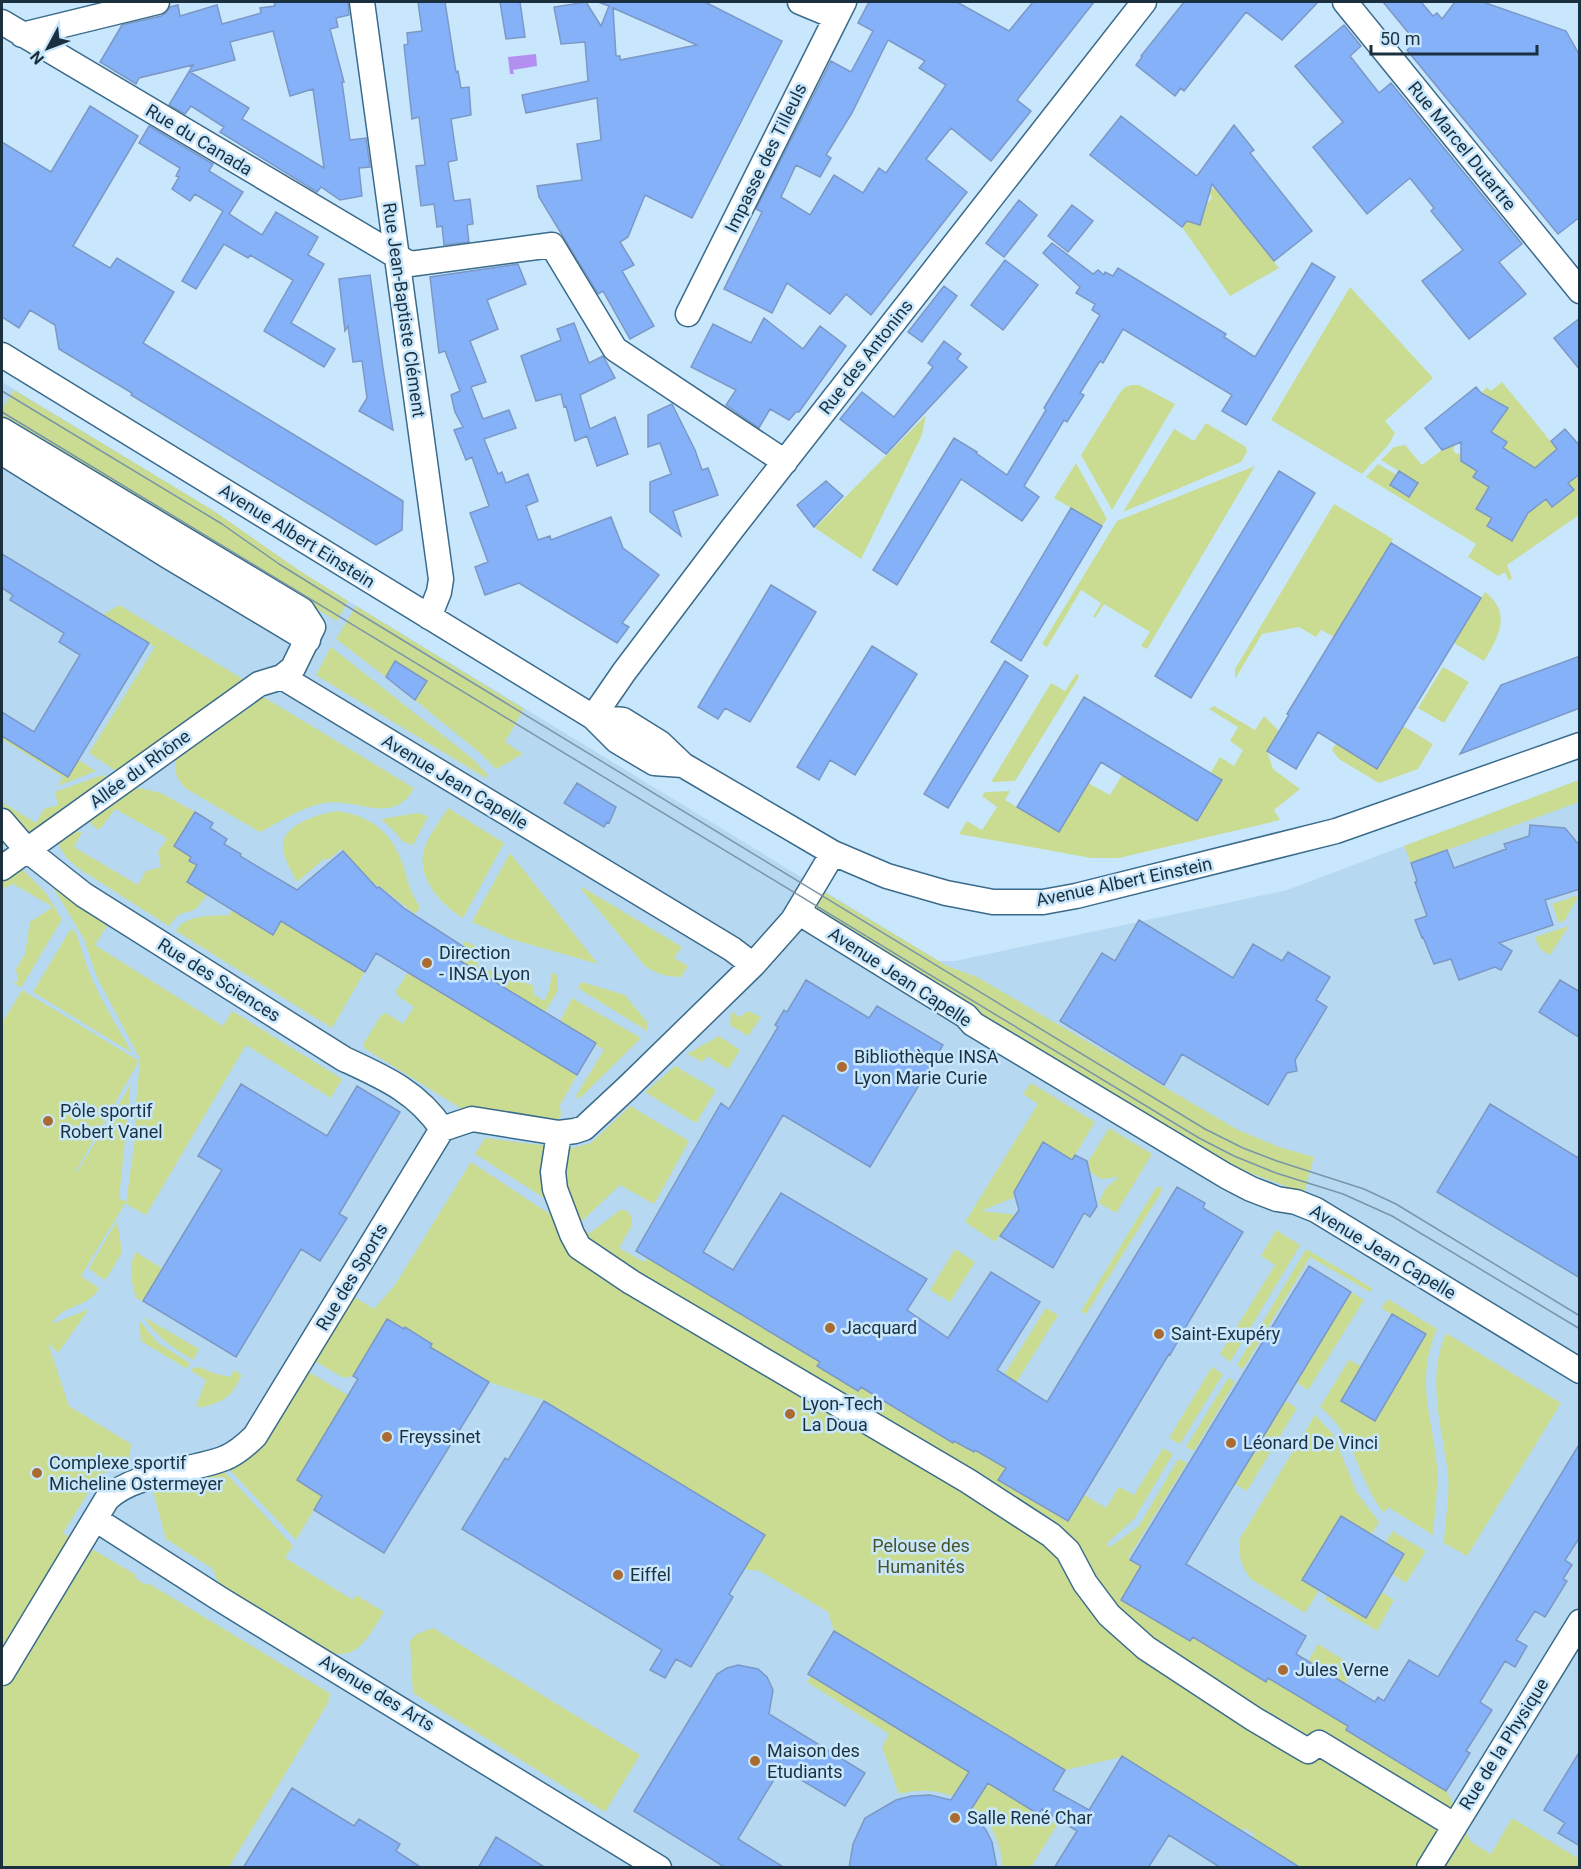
<svg xmlns="http://www.w3.org/2000/svg" width="1581" height="1869" font-family="Roboto,sans-serif">
<rect width="100%" height="100%" fill="#c8e7fd"/>
<!-- built -->
<path fill="#b6d9f1" d="M2 382 214 511 304 574 939 961H955L1287 890 1579 780V1867H2Z"/>
<!-- green -->
<path fill="#cadc92" d="M1214 187 1279 268 1230 296 1182 227 1187 221 1200 225 1203 215 1195 208 1204 206 1212 198 1208 192Z
M1350 287 1433 378 1385 421 1395 433 1389 444 1362 474 1271 420Z
M1502 382 1579 476V515L1507 565 1512 578 1509 581 1505 572 1498 576 1468 557 1476 544 1366 477 1378 464 1397 475 1391 485 1409 497 1418 483 1381 460 1394 447 1405 445 1422 465 1442 450 1455 445 1453 450 1456 454 1461 453V461L1477 471 1473 477 1489 487 1492 518 1487 527 1512 540 1524 520 1522 518 1546 499 1553 507 1573 490 1548 457 1531 471 1522 465 1520 459 1503 448 1507 442 1492 433 1507 407 1481 393 1487 387 1491 391Z
M1131 385H1139L1175 404 1112 510 1081 455 1119 394 1124 388Z
M14 390 214 511 300 571 348 601 337 621 2 417V409Z
M926 415 922 435 861 559 815 528Z
M1206 423 1246 447 1247 452 1241 462 1123 512 1174 429 1194 441Z
M1076 463 1107 519 1102 526 1054 498Z
M1255 466 1147 649 1141 646 1150 632 1104 604 1095 618 1093 617 1101 603 1081 590 1047 647 1042 644 1117 521Z
M1334 504 1393 539 1334 637 1321 630 1316 637 1299 627 1262 634 1235 679V669Z
M1485 592C1513 613 1498 638 1484 661L1454 643Z
M119 605 243 679 116 771 89 753 155 647 103 615Z
M356 606 524 709 505 742 523 754 496 769 480 753 415 700 427 681 396 662 386 677 336 639Z
M331 647 473 759 488 775 486 778 316 675Z
M1443 667 1469 682 1444 723 1418 708Z
M1076 674H1078L1079 677 1015 781 991 782 1051 683 1065 691Z
M262 696 414 788C393 827 356 797 324 803 302 807 280 822 260 832L185 788C176 778 174 771 176 758Z
M1214 706 1255 730 1264 716 1279 731 1267 751 1273 769 1300 789 1274 810 1280 820 1119 858H1091L959 834 967 821 982 830 997 807 982 796 985 792 1010 791 1005 800 1059 832 1088 783 1110 795 1122 775 1197 820 1221 780 1211 772 1220 757 1234 766 1243 750 1230 741 1238 727 1209 709Z
M1403 726 1433 744 1418 769 1379 783 1339 759 1332 750 1336 743 1377 768Z
M2 736 68 776 79 760 96 771 58 786 63 777 2 739Z
M102 775 107 778 30 832 25 829 2 804V802L36 823 44 809 58 805 55 792Z
M1579 780V802L1411 863 1404 846Z
M139 788 161 793 195 812 174 846 191 857 189 861 197 865 187 882 207 895 196 909 178 915 169 926 78 868 66 857 59 846 60 841 74 831 82 832 74 847 138 885 146 871 161 867 158 852 167 838 115 809 101 828 96 829 90 822 92 818 130 790Z
M448 808 504 843 463 918C442 905 419 881 423 854 426 837 440 822 448 808Z
M336 811C371 815 394 834 404 868 408 883 411 894 420 907L415 914 378 885 376 886 341 849 328 860 325 858 297 882C292 872 283 858 283 846 282 824 320 814 336 811Z
M417 813 428 816 413 845 402 841 396 833 381 819Z
M510 853 598 964 511 939 472 922Z
M22 869 45 892 62 919 21 988 13 982H18L16 969 25 954 30 922 53 907 13 884 2 889V883Z
M53 887 81 908 108 924 95 945 223 1026 232 1011 342 1079 331 1098 246 1045 146 1215 126 1204 136 1130 135 1115 140 1059 97 977 84 939Z
M582 887 682 947 674 958 688 966 681 977C667 977 657 974 645 966L581 889Z
M824 892 947 966 977 977 1238 1130 1279 1147 1314 1157 1304 1193 1234 1167 816 916 813 910Z
M1579 895 1565 920 1559 923 1552 904Z
M232 910 273 934 278 919 365 971 332 1028 176 931C185 914 212 916 229 915Z
M1569 926 1550 955 1540 949 1535 937Z
M70 930H74C79 937 85 964 90 974 101 1001 118 1027 132 1053L33 992Z
M465 941 479 948 477 966 534 986 533 994 544 1001 549 990 552 973 558 975 557 992 545 1012 457 959Z
M408 972 577 1075 560 1105 561 1116 554 1123 462 1109 364 1048V1043L381 1015 386 1013 403 1024 414 1007 398 996 396 991Z
M582 982 625 995 647 1022V1031L578 988Z
M22 990 139 1061 76 1171 77 1172 131 1084 119 1198 126 1202 81 1276 99 1288C88 1309 63 1303 52 1324L89 1309 58 1353 48 1343 69 1406 131 1444 129 1463 99 1475 63 1533 93 1551 94 1550 136 1575 135 1578 146 1585 148 1583 331 1694 328 1699 329 1701 229 1867H2V1023Z
M572 998 641 1038 579 1099 576 1096 604 1050 560 1021Z
M731 1011 739 1017 749 1011 761 1017 748 1036 730 1025Z
M719 1036 740 1050 728 1069 707 1056 703 1062 687 1054Z
M675 1066 716 1090 696 1123 645 1092Z
M1031 1083 1095 1122 1072 1160 1043 1143 1014 1192 1013 1198 981 1211 1018 1215 1000 1236 999 1235 995 1242 965 1222 1038 1104 1023 1094Z
M630 1106 689 1141 654 1204 620 1185 580 1223 565 1189 561 1161 569 1149 591 1143Z
M1109 1128 1152 1154 1116 1213 1099 1203 1105 1189 1119 1177 1101 1179 1086 1169 1089 1164 1088 1162Z
M485 1138 548 1146 552 1203 475 1154Z
M471 1162 545 1211 590 1233 620 1210H626L632 1217V1225L619 1248 644 1262 648 1258 820 1362 817 1366 861 1387 974 1452 975 1450 1006 1468 999 1480 1068 1521 1084 1495 1106 1508 1119 1487 1134 1495 1163 1448 1173 1454 1134 1519 1106 1544 1110 1547 1139 1526 1178 1459 1187 1463 1128 1558 1141 1566 1122 1600 1190 1641 1193 1637 1265 1682 1268 1678 1348 1726 1346 1730 1447 1791 1471 1842 1491 1854 1512 1818 1579 1859V1867H1301L1252 1838 1254 1834 1245 1828 1242 1831 1121 1757 1065 1770 834 1631 828 1612 760 1571 744 1569 765 1535 544 1400 489 1382 430 1347 432 1343 405 1327 404 1329 387 1319 353 1376 344 1378 313 1360 351 1295 374 1309 395 1285Z
M1157 1186 1163 1189 1086 1314 1081 1311Z
M117 1221 122 1252 107 1278 102 1279 89 1268Z
M1276 1230 1300 1245 1230 1362 1220 1354 1275 1265 1261 1256Z
M955 1249 975 1262 950 1302 930 1290Z
M1306 1249 1372 1288 1370 1292 1310 1257 1243 1369 1237 1365Z
M136 1252 163 1269 143 1301 136 1298C132 1283 127 1266 136 1252Z
M1351 1292 1364 1300 1308 1390 1296 1382Z
M1388 1299 1437 1329C1415 1381 1432 1414 1437 1466 1438 1489 1435 1512 1433 1535L1388 1507 1384 1513C1356 1478 1357 1436 1320 1407L1349 1360 1361 1366 1341 1401 1375 1421 1426 1335 1381 1308Z
M1046 1308 1058 1315 1016 1383 1004 1375Z
M144 1317 199 1349 193 1360C174 1349 155 1336 144 1317Z
M139 1320 158 1343 190 1363 187 1369 141 1341Z
M1446 1333 1561 1403 1467 1556 1444 1543C1445 1521 1450 1496 1448 1474 1442 1427 1426 1379 1446 1333Z
M199 1367 213 1373 230 1377 234 1370 242 1375C232 1393 230 1399 210 1405 204 1407 202 1408 196 1406L206 1380 191 1371 193 1368Z
M1212 1367 1223 1374 1180 1444 1169 1438Z
M307 1371 348 1395 297 1480 322 1496 296 1540 227 1467Z
M1228 1378 1235 1382 1194 1451 1186 1447Z
M1285 1401 1297 1408 1247 1491 1235 1484Z
M1315 1415 1333 1434 1357 1493 1379 1522 1371 1535 1340 1516 1303 1580 1319 1590 1305 1613 1251 1579C1241 1567 1239 1555 1239 1540Z
M222 1469 293 1546 285 1558 353 1600 356 1595 384 1612C370 1633 359 1662 329 1652L218 1583 213 1569 166 1539 152 1488Z
M1392 1531 1426 1551 1406 1583 1392 1574 1404 1554 1386 1543Z
M1381 1592 1394 1600 1377 1631 1325 1600 1328 1595Z
M433 1628 640 1755 605 1812 413 1693 410 1641 417 1634Z
M1318 1644 1355 1667 1345 1684 1308 1662Z
M811 1676 969 1772 953 1796C934 1790 919 1789 899 1794L882 1747 889 1734 807 1682Z
M988 1783 1057 1825 1031 1867H1003C1000 1842 993 1823 972 1808Z"/>
<!-- water -->
<path fill="#b38ff1" d="M536 54 537 66 513 70 514 74H510L508 57Z"/>
<!-- building -->
<path fill="#85b1f9" stroke="#7c98c5" stroke-width="1.5" fill-rule="evenodd" d="M274 2H348L349 15 336 18 338 27 330 29 344 82H342L350 140 366 138 370 167 359 168 362 196 340 200 321 187 317 192 220 132 224 127 191 106 185 114 169 105 193 65 139 78 136 84 100 62 122 25 161 16 166 13 170 7 178 5 180 16 217 5 222 24 261 13 260 8 275 6ZM273 31 290 96 313 89 324 168 242 119 249 108 190 72 235 60 230 42Z
M418 2H445L456 72 458 71 461 88 469 87 471 115 451 119 457 160 448 162 454 201 470 199 473 224 467 225 469 242 444 245 442 226 437 227 434 204 421 206 416 166 425 165 419 117 412 119 404 45 408 44 407 33 422 31Z
M500 2H520L525 37 506 39Z
M586 2 601 26 609 6 598 2H705L782 41 692 218 645 195 628 237 620 242 634 265 622 271 654 326 630 339 603 291 598 294 539 197 537 186 582 180 577 144 601 140 597 98 526 113 522 95 588 81 585 42 561 44 554 7ZM613 8 697 45 620 60V56H616Z
M869 2H957L1009 31 1033 2H1094L1017 100 1031 111 991 161 951 128 926 159 967 192 871 315 846 294 830 314 787 283 772 313 724 289 762 212 756 209 831 61 851 72 873 31 858 23ZM888 40 925 61 919 68 946 85 886 173 879 168 863 193 834 175 810 215 781 197 796 165 820 177 831 158 826 155 852 113Z
M1184 2H1318L1282 40 1246 12 1184 91 1181 88 1175 96 1136 65 1142 57 1141 56Z
M1383 2H1421L1433 16 1437 13 1442 19 1455 2H1483L1566 31 1580 56V217L1558 234 1407 50 1416 42Z
M1344 25 1361 46 1350 56 1379 93 1391 83 1522 244 1499 262 1526 294 1469 339 1422 281 1463 250 1431 211 1434 208 1410 178 1367 214 1313 147 1343 122 1295 66Z
M90 106 138 136 73 246 110 268 117 258 174 292 143 343 403 501 402 530 376 545 131 395 132 393 59 349 55 325 30 310 19 328 2 317V142L51 172Z
M1121 116 1197 176 1234 125 1254 150 1250 153 1312 231 1274 261 1212 184 1200 225 1187 221 1182 227 1090 155Z
M149 126 213 164 209 171 243 192 229 214 262 235 276 212 318 237 308 255 324 264 291 323 335 349 324 367 264 331 293 280 250 255 248 258 224 244 196 289 182 281 223 211 195 194 190 201 172 189 179 177 176 176 180 168 139 143Z
M1019 200 1037 215 1004 257 986 243Z
M1072 205 1093 221 1068 252 1048 236Z
M1052 243 1093 274 1098 270 1104 275 1105 272 1113 276 1118 268 1226 334 1224 337 1255 357 1312 263 1335 277 1246 425 1222 411 1232 395 1123 329 1103 363 1100 361 1080 393 1084 395 1067 422 1064 420 1024 486 1039 497 1022 521 961 479 897 585 873 570 954 438 977 452 976 453 1007 475 1046 410 1044 408 1100 315 1092 310 1095 304 1076 293 1080 287 1043 253Z
M1005 260 1038 285 1003 330 971 305Z
M518 264 526 284 487 300 498 329 470 341 486 382 471 387 483 419 509 410 516 428 484 439 498 474 502 472 506 483 528 474 538 501 526 506 538 540 550 536 551 540 611 517 623 548 659 575 622 623 629 627 617 643 519 583 485 595 475 567 488 562 470 513 489 506 472 457 466 460 454 430 463 427 455 412 451 395 460 391 445 351 439 353 430 277Z
M370 275 383 368 393 430 359 411 367 398 362 361 353 362 348 326 345 331 339 279Z
M944 286 957 296 922 342 908 332Z
M764 318 803 349 820 326 846 346 799 412H796L789 420 770 409 759 428 726 405 736 390 691 367 713 324 751 343Z
M1580 318V370L1554 338Z
M574 323 589 363 603 356 615 378 580 395 590 429 615 417 628 454 597 466 587 436 575 441 566 406 564 407 561 394 536 401 521 356 561 340 557 329Z
M944 341 961 354 957 359 967 367 886 454 840 419 862 392 894 417 933 367 928 363Z
M1476 387 1481 393 1508 408 1491 432 1507 442 1503 448 1535 468 1557 449 1551 441 1565 429 1580 446V474L1568 483 1574 490 1552 507 1546 499 1528 513 1512 541 1487 526 1492 518 1476 509 1489 487 1473 477 1477 471 1461 461V442L1442 450 1425 428Z
M672 404 695 450 702 470 708 468 718 495 673 511 681 536 650 512V482L671 474 660 443 648 447V415Z
M1279 471 1315 493 1191 698 1155 676Z
M1399 471 1418 483 1409 497 1390 485Z
M826 481 843 496 814 527 797 505Z
M1071 508 1102 526 1021 661 991 642Z
M1391 543 1481 598 1377 769 1318 732 1296 769 1267 751 1289 715 1287 714Z
M2 554 149 643 68 777 2 736V712L34 732 80 655 59 642 64 633 10 600 13 595 2 588Z
M771 585 816 612 750 722 725 708 718 719 698 707Z
M872 646 917 674 855 775 830 760 819 780 797 767Z
M1580 656V708L1460 754 1501 685Z
M395 661 427 681 415 700 386 677Z
M1005 661 1028 676 948 808 924 794Z
M1084 697 1222 780 1197 821 1101 762 1059 832 1017 807Z
M577 783 616 807 609 823 607 822 604 827 564 803Z
M195 812 213 823 210 828 227 839 224 844 241 854 240 856 297 890 343 851 377 888 379 887 405 909 464 947 457 959 596 1043 577 1075 376 953 365 972 281 921 273 935 187 882 197 865 189 861 191 857 174 846Z
M1530 825 1565 828 1580 846V889L1545 900 1553 925 1499 943 1512 951 1501 970 1495 967 1459 980 1451 959 1434 964 1423 937 1422 938 1415 920 1427 916 1415 882 1417 881 1411 863 1447 850 1454 868 1506 849 1504 844 1529 836Z
M1139 920 1233 978 1253 944 1282 961 1288 952 1330 977 1316 1000 1327 1007 1295 1060 1297 1071 1287 1073 1268 1105 1182 1054 1164 1085 1060 1021 1102 953 1115 961Z
M806 980 869 1018 877 1006 943 1045 870 1167 783 1115 703 1252 733 1270 781 1193 927 1279 907 1310 948 1338 991 1272 1040 1302 997 1370 1047 1402 1177 1187 1205 1203 1203 1208 1243 1232 1191 1318 1170 1355 1169 1354 1068 1521 998 1480 1006 1468 975 1450 974 1452 954 1441 953 1443 861 1387 858 1391 817 1366 820 1362 636 1251 721 1103 729 1109 778 1027 775 1025 784 1010 787 1012Z
M1560 980 1580 992V1038L1539 1012Z
M241 1084 327 1136 357 1086 400 1112 339 1214 347 1218 320 1261 301 1249 236 1357 143 1301 222 1170 198 1156Z
M1490 1104 1580 1159V1278L1437 1192Z
M1043 1142 1072 1160 1075 1155 1087 1161 1097 1206 1090 1217 1084 1213 1053 1268 1000 1236 1019 1210 1014 1192Z
M1309 1266 1351 1292 1186 1564 1306 1636 1296 1654 1375 1702 1378 1697 1384 1701 1409 1660 1438 1677 1580 1443V1537L1565 1560 1572 1565 1563 1579 1567 1581 1545 1617 1535 1611 1516 1640 1527 1646 1515 1667 1505 1661 1480 1702 1492 1710 1466 1751 1470 1753 1446 1791 1346 1730 1348 1726 1268 1678 1266 1682 1193 1637 1190 1641 1121 1600 1141 1566 1130 1560Z
M1392 1314 1426 1334 1375 1421 1341 1401Z
M387 1319 404 1329 405 1327 432 1344 430 1347 489 1382 384 1553 314 1510 322 1496 297 1480 358 1379 353 1376Z
M544 1401 765 1535 729 1594 733 1597 691 1667 676 1659 665 1678 650 1670 662 1650 462 1529 505 1458 508 1460Z
M1341 1516 1404 1554 1366 1618 1302 1580Z
M834 1631 1065 1770 1053 1790 1089 1810 1122 1756 1301 1868H1221L1169 1835 1148 1868H1054L1077 1831 1042 1809 1038 1814 988 1783 970 1811 986 1830 992 1842 997 1868H849L853 1844 865 1818 896 1800 911 1796 930 1795 951 1800 969 1772 808 1674Z
M738 1665 758 1669 767 1677 773 1690 769 1714 865 1773 845 1806 781 1768 738 1839 785 1868H726L634 1811 717 1674 727 1668Z
M1580 1751V1846L1558 1833 1565 1823 1544 1810Z
M292 1788 354 1826 359 1819 400 1844 396 1851 422 1868H243Z
M496 1837 546 1868H478Z"/>
<g fill="none" stroke-linecap="round" stroke-linejoin="round">
<defs>
<path id="minor" d="M362 2 441 579 439 592 429 617
M800 2 836 17
M1345 2 1580 291
M2 22 410 264 552 245 615 349 785 462
M22 35 157 2
M688 314 844 2
M2 355 593 717 617 741 654 763 683 765
M2 430 302 610 313 627 293 668 282 677 732 949 753 965 793 920 833 853
M3 453 168 556 308 640
M593 717 623 720 660 743 683 765 833 853 887 876 946 893 993 902H1043L1076 896 1336 831 1580 745
M593 717 624 672 732 529 1144 2
M2 821 27 850 84 895 344 1059C383 1077 418 1092 442 1129
M2 868 259 684 282 677
M798 912 966 1016 973 1024 1226 1176 1251 1189 1277 1199 1296 1202 1316 1210 1580 1371
M559 1133 553 1172 555 1189 572 1234 579 1247 631 1282 968 1481 1051 1535 1068 1551 1085 1583 1109 1615 1146 1648 1254 1719 1308 1751 1319 1743 1454 1825
M95 1519 220 1599 659 1868
M2 1673 107 1499C135 1472 189 1472 225 1458 237 1453 246 1445 255 1436L442 1129 472 1119 559 1133 575 1131 584 1128 628 1087 753 965
M1429 1868 1580 1622"/>
</defs>
<!-- minor casing -->
<use href="#minor" stroke="#3a6b8b" stroke-width="27"/>
<!-- minor -->
<use href="#minor" stroke="#fff" stroke-width="24"/>
<!-- tram -->
<path stroke="#7a95a7" stroke-width="1.5" d="M2 391 222 524 279 564 350 608 1205 1129 1243 1148 1277 1161 1364 1189 1396 1204 1580 1316
M2 412 1199 1138 1234 1156 1276 1173 1343 1194 1392 1216 1580 1329"/>
</g>
<!-- markers -->
<g fill="#aa6b32" stroke="#c8e7fd" stroke-width="2">
<circle cx="427" cy="963" r="6"/>
<circle cx="842" cy="1067" r="6"/>
<circle cx="48" cy="1121" r="6"/>
<circle cx="830" cy="1328" r="6"/>
<circle cx="1159" cy="1334" r="6"/>
<circle cx="790" cy="1414" r="6"/>
<circle cx="387" cy="1437" r="6"/>
<circle cx="1231" cy="1443" r="6"/>
<circle cx="37" cy="1473" r="6"/>
<circle cx="618" cy="1575" r="6"/>
<circle cx="1283" cy="1670" r="6"/>
<circle cx="755" cy="1761" r="6"/>
<circle cx="955" cy="1818" r="6"/>
</g>
<g text-anchor="middle" stroke-width="5" stroke-linejoin="round" paint-order="stroke">
<!-- street labels -->
<g font-size="18" fill="#1b303e" stroke="#c8e7fd">
<text transform="translate(199 140) rotate(31)" y="6">Rue du Canada</text>
<text transform="translate(1462 146) rotate(51)" y="6">Rue Marcel Dutartre</text>
<text transform="translate(766 158) rotate(-64)" y="6">Impasse des Tilleuls</text>
<text transform="translate(404 310) rotate(82)" y="6">Rue Jean-Baptiste Clément</text>
<text transform="translate(866 357) rotate(-52)" y="6">Rue des Antonins</text>
<text transform="translate(297 536) rotate(32)" y="6">Avenue Albert Einstein</text>
<text transform="translate(140 769) rotate(-36)" y="6">Allée du Rhône</text>
<text transform="translate(455 782) rotate(31)" y="6">Avenue Jean Capelle</text>
<text transform="translate(1124 882) rotate(-12)" y="6">Avenue Albert Einstein</text>
<text transform="translate(900 977) rotate(33)" y="6">Avenue Jean Capelle</text>
<text transform="translate(219 980) rotate(32)" y="6">Rue des Sciences</text>
<text transform="translate(1383 1252) rotate(31)" y="6">Avenue Jean Capelle</text>
<text transform="translate(352 1277) rotate(-59)" y="6">Rue des Sports</text>
<text transform="translate(377 1693) rotate(31)" y="6">Avenue des Arts</text>
<text transform="translate(1504 1744) rotate(-58)" y="6">Rue de la Physique</text>
</g>
<!-- poi labels -->
<g font-size="18" fill="#1b303e" stroke="#c8e7fd" text-anchor="start">
<text x="439" y="959">Direction<tspan x="439" dy="21">- INSA Lyon</tspan></text>
<text x="854" y="1063">Bibliothèque INSA<tspan x="854" dy="21">Lyon Marie Curie</tspan></text>
<text x="60" y="1117">Pôle sportif<tspan x="60" dy="21">Robert Vanel</tspan></text>
<text x="842" y="1334">Jacquard</text>
<text x="1171" y="1340">Saint-Exupéry</text>
<text x="802" y="1410">Lyon-Tech<tspan x="802" dy="21">La Doua</tspan></text>
<text x="399" y="1443">Freyssinet</text>
<text x="1243" y="1449">Léonard De Vinci</text>
<text x="49" y="1469">Complexe sportif<tspan x="49" dy="21">Micheline Ostermeyer</tspan></text>
<text x="630" y="1581">Eiffel</text>
<text x="1295" y="1676">Jules Verne</text>
<text x="767" y="1757">Maison des<tspan x="767" dy="21">Etudiants</tspan></text>
<text x="967" y="1824">Salle René Char</text>
</g>
<!-- park labels -->
<g font-size="18" fill="#4a5426" stroke="#c8e7fd">
<text x="921" y="1552">Pelouse des<tspan x="921" dy="21">Humanités</tspan></text>
</g>
</g>
<!-- border -->
<rect width="1581" height="1869" fill="none" stroke="#1b303e" stroke-width="6"/>
<!-- north arrow -->
<g transform="translate(48 48) rotate(229)" stroke="#c8e7fd" stroke-width="4.5" paint-order="stroke">
<path d="M0-4.5L10 22L0 15L-10 22Z" fill="#1b303e"/>
<text y="-9" font-size="16" font-weight="bold" text-anchor="middle" fill="#1b303e">N</text>
</g>
<!-- scale -->
<path d="M1371 45v9h166v-9" fill="none" stroke="#1b303e" stroke-width="3"/>
<text x="1380" y="45" font-size="18" fill="#1b303e" stroke="#c8e7fd" stroke-width="4.5" paint-order="stroke">50 m</text>
</svg>
